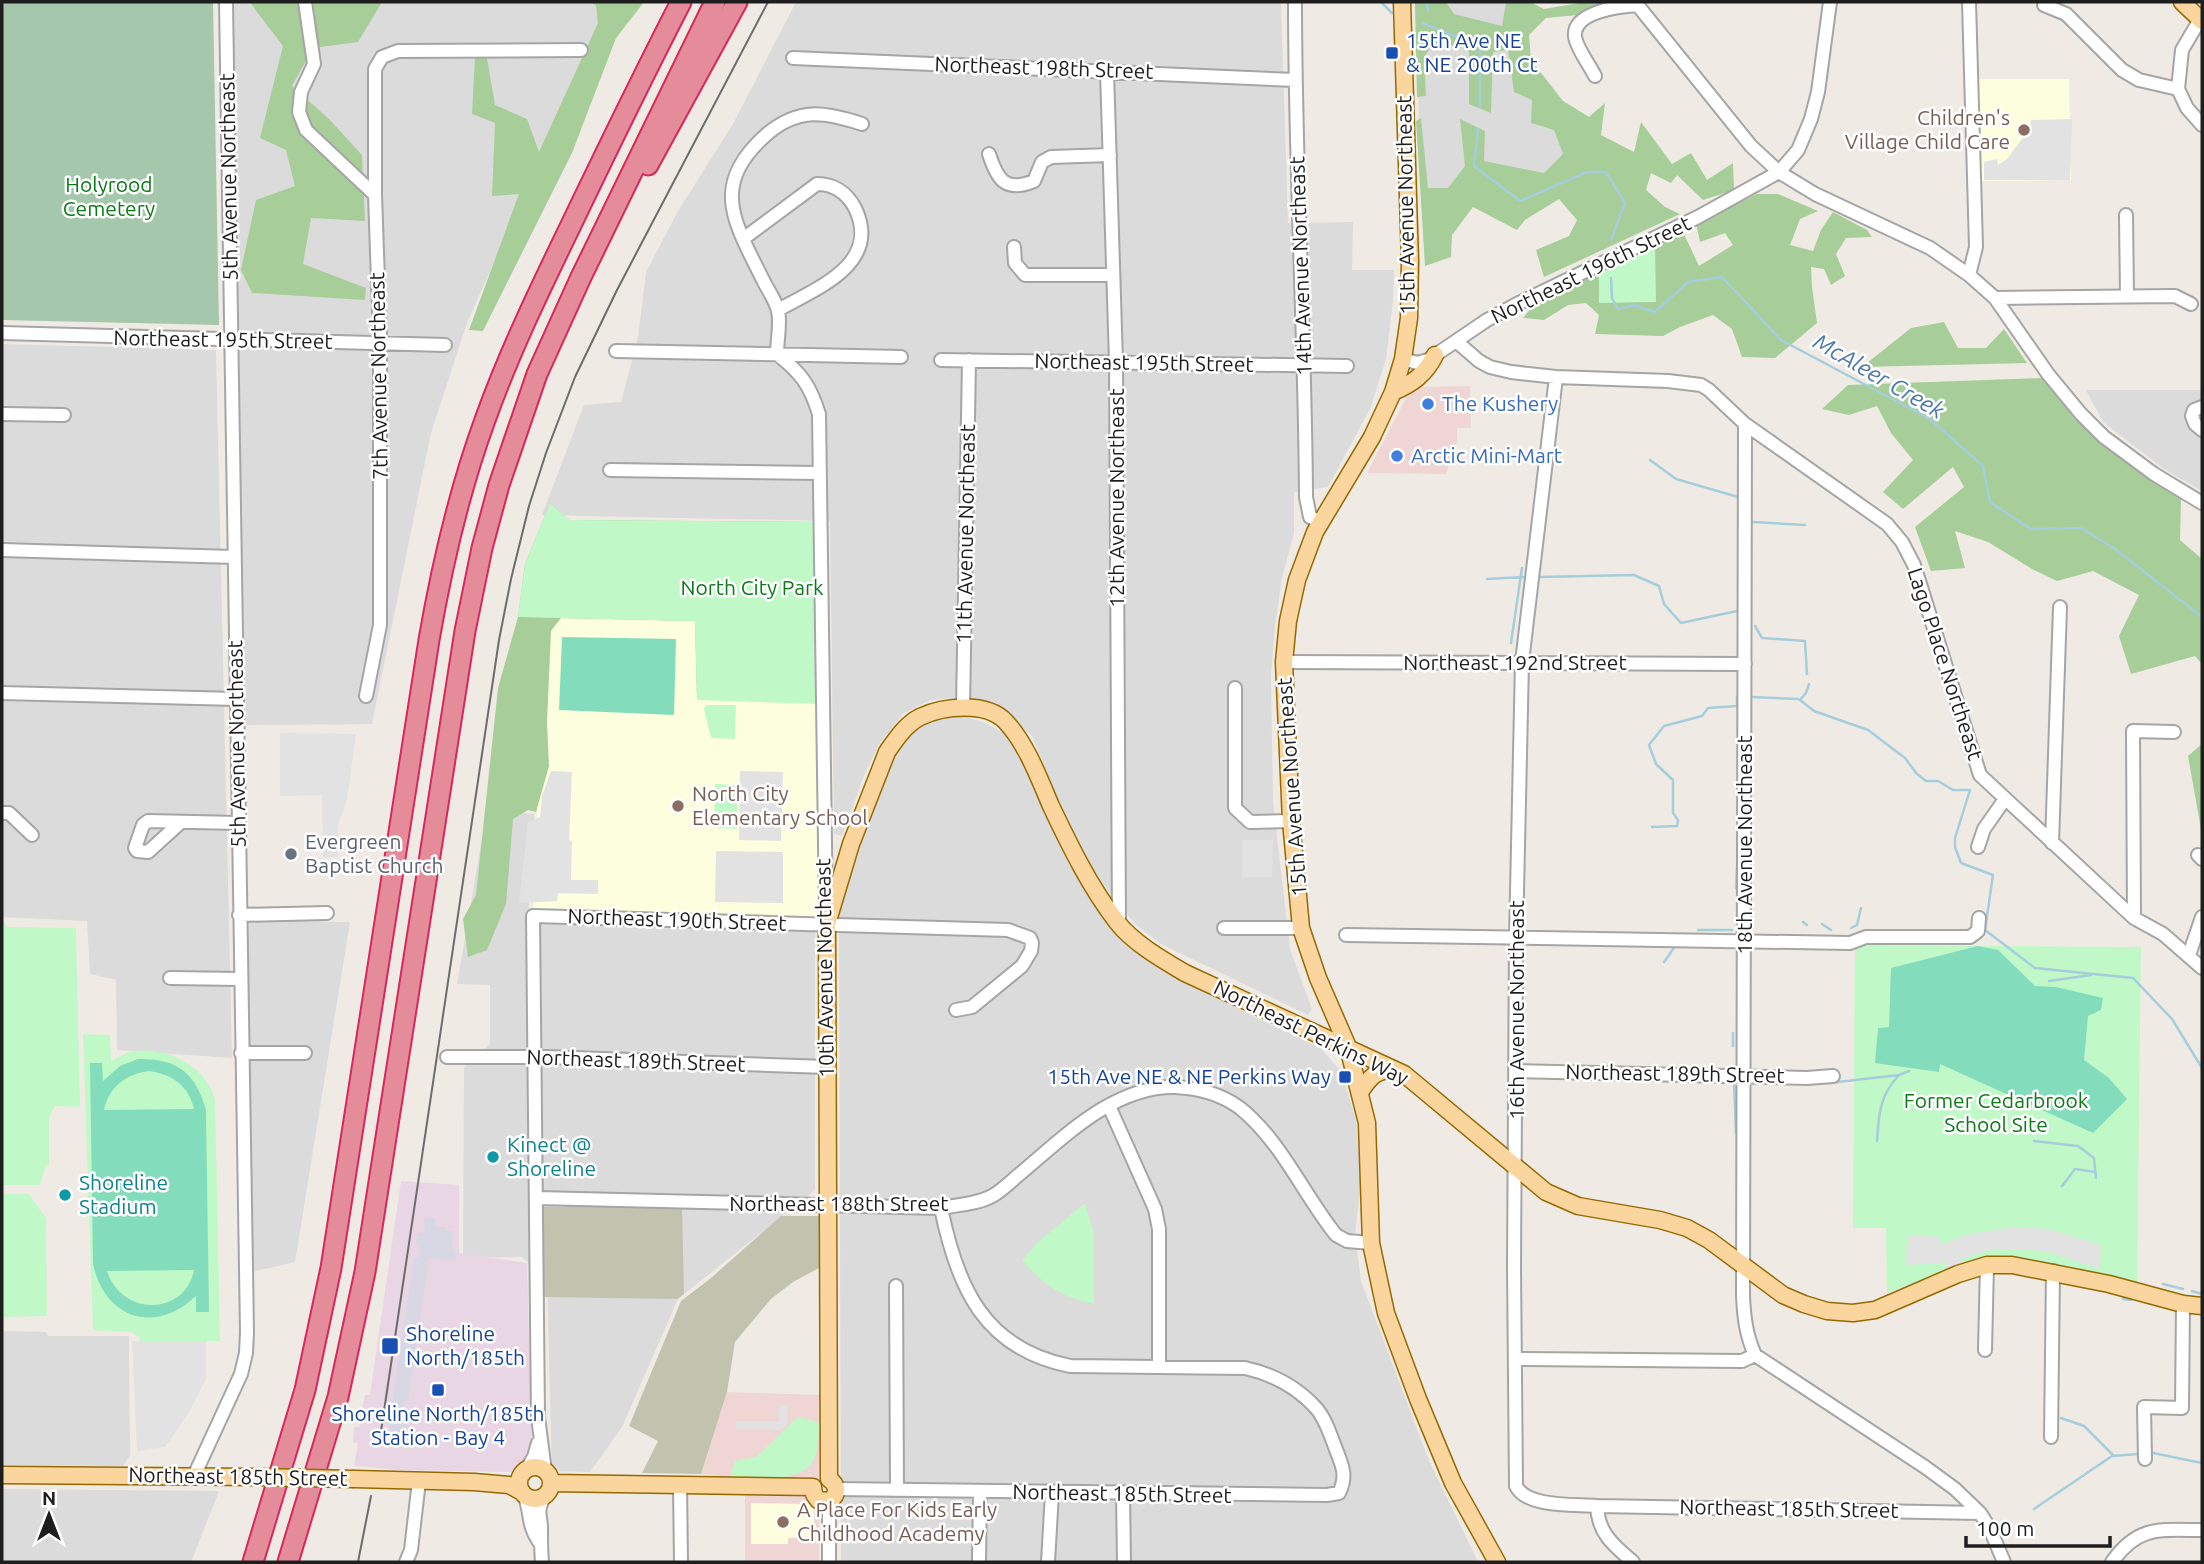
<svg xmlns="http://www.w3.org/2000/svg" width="2204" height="1564" font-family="Ubuntu,sans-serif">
<rect width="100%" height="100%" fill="#efebe4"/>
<!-- residential -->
<path fill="#dcdbdb" d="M233 2H618L531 179 467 323 431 433 372 724 245 725Z
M796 2H1281L1288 223 1353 222 1352 270H1394L1393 301 1386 359 1371 407 1328 487 1294 492V533L1282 578 1275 627 1271 675 1273 802 1290 949 1312 1009 1308 1015 1161 944 1135 924 1108 891 1076 841 1032 736 1005 714 982 702 955 698 931 700 904 713 880 743 865 773 842 836 834 834 830 521 542 515 584 405 621 402 638 338 646 272 678 211 733 124Z
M1415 2H1507L1573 168 1422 211Z
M2 344 216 350 232 1058 117 1050 116 980 90 974 87 921 2 917Z
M2086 390H2202V491L2164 469 2103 422Z
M963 716 986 723 1003 733 1019 756 1069 865 1103 914 1148 961 1195 988 1320 1048 1341 1071 1356 1120 1361 1182 1355 1234 1361 1281 1428 1458 1478 1562H841L839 914 860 840 887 765 908 737 931 719Z
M487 809 534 814 528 924 815 930V1190L678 1299 622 1427 590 1472 552 1471 547 1279 522 1257 463 1258 464 1067 490 1044V985L457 984Z
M246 921 350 922 295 1262 252 1272Z
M2 1331 46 1332 48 1336H129L130 1455 123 1466 2 1465Z
M2 1489 219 1491 191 1562H2Z"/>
<!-- commercial -->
<path fill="#efd5d3" d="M1470 386 1471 428H1457V441L1446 474 1367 473 1412 387Z
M727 1392 820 1395 819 1562H745V1478L701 1474Z"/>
<!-- industrial -->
<path fill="#e8d6e4" d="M401 1181 459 1185V1253L527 1263 532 1455 524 1468 515 1472 400 1470 354 1466 358 1443 353 1442 354 1427H359L365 1395H370Z"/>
<!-- education -->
<path fill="#fdfedd" d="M1978 79H2069L2071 180 1978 181Z
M545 618 695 621 819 704 821 917 533 908Z
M751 1503 811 1504 814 1507V1536L788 1538V1544H751Z"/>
<!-- construction -->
<path fill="#c2c3af" d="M576 1203 682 1209 684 1294 678 1299 542 1297 541 1225 544 1207H565Z
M781 1216H819V1268L793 1282 771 1299 735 1342 727 1392 701 1474 642 1473 658 1441 629 1426 681 1301 711 1278Z"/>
<!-- forest -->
<path fill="#a7cd99" d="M254 2H382L358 42 313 48 292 86 329 119 362 155 365 221 311 218 303 264 366 288 365 300 252 293 241 270 256 200 295 186 286 150 260 138 283 46 251 4Z
M588 2H644L616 38 572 153 483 331 469 330 519 194 492 196 495 123 472 114 475 57 487 58 495 105 527 119 539 152 598 23 596 5Z
M1415 2H1446L1454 14 1502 26 1506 2H1530L1544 9 1585 2H1618L1621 14 1601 19 1577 15 1546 18 1529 35 1531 60 1563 101 1589 117 1605 103 1601 135 1634 152 1641 122 1672 164 1691 153 1707 180 1733 163 1734 190 1703 200 1677 175 1671 183 1651 173 1646 190 1665 207 1680 214 1544 277 1536 250 1569 236 1577 220 1559 199 1525 220 1517 230 1473 207 1452 235 1451 257 1425 266 1416 121 1421 118 1428 188H1448L1465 166 1460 119 1485 131 1484 161 1544 173 1563 154 1554 130 1531 123 1532 100 1514 92 1508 50 1493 52 1491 113 1469 104V52L1460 45 1431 46 1424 58 1426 96 1417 97Z
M1757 194H1778L1818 211 1800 219 1790 245 1813 251 1821 230 1833 212 1867 230 1872 237 1846 238 1836 254 1845 276 1831 285 1824 269 1811 267 1812 287 1817 323 1775 358 1742 357 1732 329 1713 315 1680 327 1663 336 1595 334 1599 315 1586 303 1568 305 1544 320 1523 318 1534 305 1588 275 1682 230 1699 266 1733 245 1725 233 1700 242 1696 223Z
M1944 322 1958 348H1986L2004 329 2027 363 1862 367 1911 328Z
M2043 378 2075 419 2181 499 2180 540 2202 559V664L2195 656 2131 674 2119 636 2139 595 2093 571 2057 581 2032 569 1988 542 1955 531 1965 568 1931 571 1915 527 1964 487 1953 467 1903 509 1883 492 1913 460 1891 433 1877 406 1849 415 1822 409 1848 385Z
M550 503 569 520 818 522 697 700 695 621 561 618 551 631 547 723 549 766 536 812 528 810 513 819 506 904 487 950 468 957 463 919 476 895 498 688 518 617 525 564Z
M2202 744V835L2188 756Z"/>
<!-- cemetery -->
<path fill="#a5c7ab" d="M2 2H213L219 325 2 320Z"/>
<!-- park -->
<path fill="#c1f8c7" d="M1655 243 1656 302 1599 303V269Z
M550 503 569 520 818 522 819 704 697 700 695 621 518 617 525 564Z
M706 705H736L735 739 711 738 704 709Z
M715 784 738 785 737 829 714 828Z
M2 920 8 927 76 928 80 1107 55 1106 49 1117V1165H46L40 1185H2Z
M1855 945 2141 947 2137 1284 2003 1255 1986 1256 1887 1293 1886 1228H1853Z
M83 1034 110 1035 111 1061C117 1058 125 1053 131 1052 165 1044 208 1067 215 1100L220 1341H140L139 1337 132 1332 93 1330Z
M2 1194H29L46 1218 47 1316 2 1317Z
M1085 1203 1094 1234V1304C1064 1299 1041 1283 1022 1260L1038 1242Z
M798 1417 820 1423C818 1434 819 1452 813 1461 801 1484 753 1478 730 1477L735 1461 756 1457Z"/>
<!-- pitch -->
<path fill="#83ddbd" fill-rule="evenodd" d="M562 637 676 639 674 715 559 710Z
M1978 946 1998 950 2035 986 2056 987 2103 998 2101 1010 2088 1016 2084 1060 2109 1078 2127 1099 2093 1133 1940 1064 1939 1072 1875 1063 1878 1028 1889 1027 1891 968Z
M138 1059C177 1058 196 1073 206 1110L209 1312H196V1296C155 1335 105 1319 93 1264L90 1063H102L103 1081 120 1066ZM149 1071C172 1074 189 1086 194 1109L104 1110C109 1087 126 1074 149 1071ZM194 1270C185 1316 122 1317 107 1271Z"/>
<!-- parking -->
<path fill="#e2e2e2" d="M2072 119 2070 180H1984V162L1997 159 1998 165 2007 159 2030 128 2031 120Z
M280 733 356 734 347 799 338 825V857H323L322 795 280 796Z
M551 771 572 772 569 840 572 841 571 880H598V894L558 893 557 901 519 903 528 822 540 817 542 796Z
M740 771 783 772 781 841 739 840Z
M1242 840H1273L1272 877H1242Z
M716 851 783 852V903L715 902Z
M2014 1227 2048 1229 2101 1245 2100 1269 2053 1253 2025 1249H1994L1963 1258 1962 1264 1947 1268 1944 1261 1939 1263 1906 1265 1908 1235 1940 1237 1941 1245 1966 1235Z
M132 1341H206V1379L189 1412 165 1447 137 1451Z
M780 1405H788L787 1425 782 1430H736V1421H779Z"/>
<!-- plaza -->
<path fill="#d8d8e4" d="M424 1217 435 1218 436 1227H446V1230L454 1231 451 1247 457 1254 455 1261 429 1258 408 1402H404L401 1421 407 1423 406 1431 401 1430 399 1441 390 1440V1415L414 1258H418L420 1244 416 1243 417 1233H425Z"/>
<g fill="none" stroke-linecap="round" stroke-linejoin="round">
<!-- stream -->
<path stroke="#a5cddc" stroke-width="2.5" d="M1381 2 1392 13
M1427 2 1428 11
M1422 23 1480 46V106
M1478 129 1474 166 1520 201 1587 172H1606L1625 203 1611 240
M1611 278 1612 298 1618 309 1634 305 1655 312 1688 282 1722 277 1781 340 1930 419 1983 466 1990 502 2031 529 2081 528 2115 549 2202 617
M1650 460 1676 479 1738 497
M1753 522 1805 525
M1539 577 1634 575 1659 586 1664 604 1681 623 1737 611
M1487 579 1524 577
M1755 626 1762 638 1805 641 1807 674
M1511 643 1522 568
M1809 684 1806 693 1800 700 1814 711 1868 730 1905 758 1917 774 1926 781H1938L1953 790H1970L1955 838V847L1961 863 1993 875 1985 930 2035 968 2133 978 2172 1019 2202 1068
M1752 697 1798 699
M1652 827 1677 826 1678 820 1673 813V780L1656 764 1649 745 1664 726 1702 716 1708 708 1737 706V697
M1736 888 1737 867
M1803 922 1807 925
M1822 924 1831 930
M1851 928 1857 925 1861 908
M1698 930H1732
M1664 962 1676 945
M2049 981 2091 975
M1733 1046V1033
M1734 1081 1736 1133
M1829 1083 1899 1075 1909 1071
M1877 1141C1879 1113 1879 1097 1899 1075
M2034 1141 2078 1146 2094 1158 2096 1178
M2062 1186 2075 1169 2095 1172
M2163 1284 2183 1289
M2192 1291 2202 1294
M2123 1299 2131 1300 2135 1298
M2061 1418 2084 1426 2114 1456
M2153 1453 2202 1463
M2034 1509 2112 1456 2138 1454"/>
<defs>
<path id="minor" d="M305 2 314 64 301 92 299 112 306 130 375 195
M1295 2C1295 167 1305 332 1306 497L1310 517 1321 522
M1635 2 1751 146 1779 172 1815 194 1930 248 1969 275 1995 298 2048 374 2081 414 2104 437 2154 474 2202 503
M1969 2 1976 247 1969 275
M2044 5 2066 14 2122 70 2139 80 2178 89
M2202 16 2182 50 2178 89 2187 108 2202 125
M793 58 1295 80
M1107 71 1116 362 1119 925
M1595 76C1589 64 1577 49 1575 37 1572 11 1622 6 1638 5
M989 154C997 179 1005 193 1034 181L1042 162 1051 157 1110 155
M2126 215 2127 296
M743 239 817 184C834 184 847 193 855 208 882 264 817 288 778 310
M1014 247 1015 263 1025 275H1113
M1995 298 2175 296 2191 304
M2 333 445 345
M1457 342 1479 361 1490 367 1511 372 1556 377 1668 381 1701 385 1709 390 1745 424 1887 524 1902 542 1914 565 1980 775 2134 918 2163 934 2202 968
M616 351 901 357
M777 354C801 373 810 385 819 414L826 915
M777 354C777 340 781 323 778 311 776 301 768 290 764 282 735 223 708 186 767 134 799 107 825 112 862 124
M1403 359 1417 363 1428 360 1487 320 1517 304 1698 217 1779 172 1798 150 1811 119 1818 92 1830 2
M941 360 1347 366
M1556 377 1522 662 1516 938 1514 1267 1516 1486C1527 1508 1574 1504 1597 1506L1980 1513
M2202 407 2194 410 2192 416 2195 424 2202 430
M2 414 64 415
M1745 424 1743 1296C1744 1317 1746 1335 1755 1355L1925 1467 1955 1489 1980 1513 1990 1529 2004 1562
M610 470 819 473
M2 550 234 557
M1284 662 1745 664
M1235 688V808L1250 822 1291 821
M2 693 236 699
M366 696 380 625V337L375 195V69L382 57 398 51 581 50
M963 708 969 360
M2 813H9L32 835
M181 822 148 852 137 851 135 848 143 825 148 821 238 823
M2052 843 2060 607
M1978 847 1984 829 2005 799
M2198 855 2202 859
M239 915 327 913
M2134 918 2133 731 2174 732
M1224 928H1301
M1346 935 1850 943 1866 937H1970L1978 931 1979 918
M2189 955 2202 917
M170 978 240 979
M241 1053H305
M447 1057H546L826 1067
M1517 1071 1807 1078 1833 1076
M1109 1106 1155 1209 1159 1229V1366
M537 1198 941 1208C957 1205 978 1204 992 1196 1003 1190 1012 1180 1021 1173 1065 1136 1114 1086 1175 1087 1199 1088 1221 1094 1240 1108 1282 1142 1303 1194 1336 1235L1347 1241 1371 1243
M896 1286 897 1490
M1985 1350 1987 1265
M1515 1359 1742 1361 1755 1355
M2051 1437 2053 1271
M2145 1459 2144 1407 2182 1408 2183 1304
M526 1470 534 1457 538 1443
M545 1471 538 1417 533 916 1008 930 1030 938 1032 943 1031 951 1022 966 972 1007 956 1010
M194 1476 241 1374 246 1353 247 1332 226 2
M680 1485 681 1562
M837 1489 1327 1495 1339 1493C1347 1477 1343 1467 1337 1452 1331 1437 1326 1419 1316 1408 1297 1387 1272 1374 1245 1368L1070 1366C984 1349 957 1287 941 1208
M1123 1494 1124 1562
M524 1495C532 1513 526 1522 539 1542
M1597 1506C1598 1533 1613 1545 1633 1562
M406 1562 411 1550 419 1481
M542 1562C541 1551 541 1542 541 1532 542 1515 535 1515 544 1497
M829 1562V1501
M979 1562 980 1492
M1048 1562 1052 1493
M2112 1562C2138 1525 2160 1530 2202 1530"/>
<path id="major" d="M1402 2 1410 261 1409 318 1403 359 1393 392 1372 437 1315 532 1297 580 1288 621 1284 662 1291 821 1301 928 1318 978 1348 1047 1367 1123 1371 1243 1386 1313 1418 1399 1453 1483 1497 1562
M2182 2 2202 21
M1393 392C1412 384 1426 374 1435 355
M1360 1092C1370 1077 1375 1071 1393 1069
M519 1483a16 16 0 1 1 32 0a16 16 0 1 1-32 0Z
M2 1475 255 1477
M354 1479 474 1482 509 1485 520 1491
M829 1479 827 924 851 844 887 752C896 739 906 724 920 717 943 706 987 701 1006 722 1027 745 1039 778 1051 806 1070 846 1090 887 1117 922 1132 942 1163 960 1185 973L1404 1074 1546 1192 1578 1206 1660 1220 1687 1228 1709 1240 1783 1295 1804 1304 1827 1311 1853 1313 1875 1310 1958 1274 1987 1265H2012L2109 1284 2183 1304 2202 1306
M551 1483 813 1487
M813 1487 814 1494 818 1500 829 1501C839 1495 838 1485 829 1479"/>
<path id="highway" d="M648 165 737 2
M253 1562 305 1390 331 1268 429 640C442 565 459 491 485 420 509 353 540 289 571 225 607 150 643 76 681 2
M288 1562 338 1397 365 1272 465 631 482 548 499 485 537 374 581 277 715 2"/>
</defs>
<!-- minor casing -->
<use href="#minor" stroke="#a5a5a5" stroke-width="16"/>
<!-- major casing -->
<use href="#major" stroke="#956902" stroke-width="19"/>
<!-- highway casing -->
<use href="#highway" stroke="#d7275d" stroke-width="23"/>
<!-- minor -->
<use href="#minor" stroke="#fff" stroke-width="12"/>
<!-- major -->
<use href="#major" stroke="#fad59d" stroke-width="16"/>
<!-- highway -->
<use href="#highway" stroke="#e58c9a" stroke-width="19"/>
<!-- tram -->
<path stroke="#6c6c6c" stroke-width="2" d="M380 1438 499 640 511 579 529 506 546 453 575 377 617 290 768 2
M358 1562 371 1496"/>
<defs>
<path id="major-bridge" d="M255 1477 354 1479"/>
</defs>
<!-- major-bridge casing -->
<use href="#major-bridge" stroke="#956902" stroke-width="19" stroke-linecap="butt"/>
<!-- major-bridge -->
<use href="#major-bridge" stroke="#fad59d" stroke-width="16"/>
</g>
<!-- markers -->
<g fill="#1a4fb4" stroke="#fff" stroke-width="2.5">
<rect x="1385" y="46" width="14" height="14" rx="3.5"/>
<rect x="1338" y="1070" width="14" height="14" rx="3.5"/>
<rect x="381" y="1337" width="18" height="18" rx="3.5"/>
<rect x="431" y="1383" width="14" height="14" rx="3.5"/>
</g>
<g fill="#8d6e63" stroke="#fff" stroke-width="2.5">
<circle cx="2024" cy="130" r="7"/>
<circle cx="678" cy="806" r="7"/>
<circle cx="783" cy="1522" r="7"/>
</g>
<g fill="#3f7fe0" stroke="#fff" stroke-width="2.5">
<circle cx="1428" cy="404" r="7"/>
<circle cx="1397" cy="456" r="7"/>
</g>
<circle fill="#6b7280" stroke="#fff" stroke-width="2.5" cx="291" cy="854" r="7"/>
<g fill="#0f9aa8" stroke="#fff" stroke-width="2.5">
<circle cx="493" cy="1157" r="7"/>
<circle cx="65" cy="1195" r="7"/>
</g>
<g text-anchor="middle" stroke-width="5" stroke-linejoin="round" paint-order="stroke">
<!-- transit labels -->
<g font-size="21" fill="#164399" stroke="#fff" text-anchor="start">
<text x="1406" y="48">15th Ave NE<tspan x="1406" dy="24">&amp; NE 200th Ct</tspan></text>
<text x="1331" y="1084" text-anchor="end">15th Ave NE &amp; NE Perkins Way</text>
<text x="406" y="1341">Shoreline<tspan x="406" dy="24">North/185th</tspan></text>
<text x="438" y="1421" text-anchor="middle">Shoreline North/185th<tspan x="438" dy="24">Station - Bay 4</tspan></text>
</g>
<!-- street labels -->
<g font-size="21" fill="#1e1e1e" stroke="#fff">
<text transform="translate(1044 68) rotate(2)" y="7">Northeast 198th Street</text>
<text transform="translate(229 177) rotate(-91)" y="7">5th Avenue Northeast</text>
<text transform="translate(1406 205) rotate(-91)" y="7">15th Avenue Northeast</text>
<text transform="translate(1301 266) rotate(-92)" y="7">14th Avenue Northeast</text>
<text transform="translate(1591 270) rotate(-26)" y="7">Northeast 196th Street</text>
<text transform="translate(223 340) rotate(1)" y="7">Northeast 195th Street</text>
<text transform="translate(1144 363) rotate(1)" y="7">Northeast 195th Street</text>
<text transform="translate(379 376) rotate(-91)" y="7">7th Avenue Northeast</text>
<text transform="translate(1117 498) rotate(-90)" y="7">12th Avenue Northeast</text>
<text transform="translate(966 534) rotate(-89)" y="7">11th Avenue Northeast</text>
<text x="1515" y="670">Northeast 192nd Street</text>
<text transform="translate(1945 664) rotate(72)" y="7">Lago Place Northeast</text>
<text transform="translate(237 744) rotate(-91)" y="7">5th Avenue Northeast</text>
<text transform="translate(1292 787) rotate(-94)" y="7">15th Avenue Northeast</text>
<text transform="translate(1745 845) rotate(-90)" y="7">18th Avenue Northeast</text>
<text transform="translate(677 920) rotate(2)" y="7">Northeast 190th Street</text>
<text transform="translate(825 968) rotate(-91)" y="7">10th Avenue Northeast</text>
<text transform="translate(1517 1010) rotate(-90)" y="7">16th Avenue Northeast</text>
<text transform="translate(1311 1033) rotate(26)" y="7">Northeast Perkins Way</text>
<text transform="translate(636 1061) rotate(2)" y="7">Northeast 189th Street</text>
<text transform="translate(1675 1074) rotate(1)" y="7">Northeast 189th Street</text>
<text x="839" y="1211">Northeast 188th Street</text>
<text transform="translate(238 1477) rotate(1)" y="7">Northeast 185th Street</text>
<text transform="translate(1122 1494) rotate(1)" y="7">Northeast 185th Street</text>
<text transform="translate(1789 1509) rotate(1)" y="7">Northeast 185th Street</text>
</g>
<!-- education labels -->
<g font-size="21" fill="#785e54" stroke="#fff" text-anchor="start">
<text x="2010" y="125" text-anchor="end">Children's<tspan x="2010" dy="24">Village Child Care</tspan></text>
<text x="692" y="801">North City<tspan x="692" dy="24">Elementary School</tspan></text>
<text x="797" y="1517">A Place For Kids Early<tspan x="797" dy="24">Childhood Academy</tspan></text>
</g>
<!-- park labels -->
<g font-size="21" fill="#0d7a1a" stroke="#fff">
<text x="109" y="192">Holyrood<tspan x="109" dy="24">Cemetery</tspan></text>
<text x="752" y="595">North City Park</text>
<text x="1996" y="1108">Former Cedarbrook<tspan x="1996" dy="24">School Site</tspan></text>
</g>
<!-- shop labels -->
<g font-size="21" fill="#366cbe" stroke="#fff" text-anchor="start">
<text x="1442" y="411">The Kushery</text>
<text x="1411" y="463">Arctic Mini-Mart</text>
</g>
<!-- worship labels -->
<g font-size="21" fill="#5b616d" stroke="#fff" text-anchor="start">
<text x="305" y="849">Evergreen<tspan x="305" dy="24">Baptist Church</tspan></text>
</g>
<!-- culture labels -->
<g font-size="21" fill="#0d838f" stroke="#fff" text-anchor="start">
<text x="507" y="1152">Kinect @<tspan x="507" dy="24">Shoreline</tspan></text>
<text x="79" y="1190">Shoreline<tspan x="79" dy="24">Stadium</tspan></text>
</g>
<!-- water labels -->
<g font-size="23" font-style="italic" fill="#4c78ac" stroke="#fff">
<text transform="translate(1879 376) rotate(30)" y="8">McAleer Creek</text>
</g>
</g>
<!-- border -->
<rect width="2204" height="1564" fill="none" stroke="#1e1e1e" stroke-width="7"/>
<!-- north arrow -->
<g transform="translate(49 1515)" stroke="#ffffff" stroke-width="5" paint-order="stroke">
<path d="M0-5L12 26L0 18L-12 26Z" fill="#1e1e1e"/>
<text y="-10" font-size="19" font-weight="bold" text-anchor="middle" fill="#1e1e1e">N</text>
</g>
<!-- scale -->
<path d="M1966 1536v10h144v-10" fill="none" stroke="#1e1e1e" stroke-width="3.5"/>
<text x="1976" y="1536" font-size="21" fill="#1e1e1e" stroke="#ffffff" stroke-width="5" paint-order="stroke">100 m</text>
</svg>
